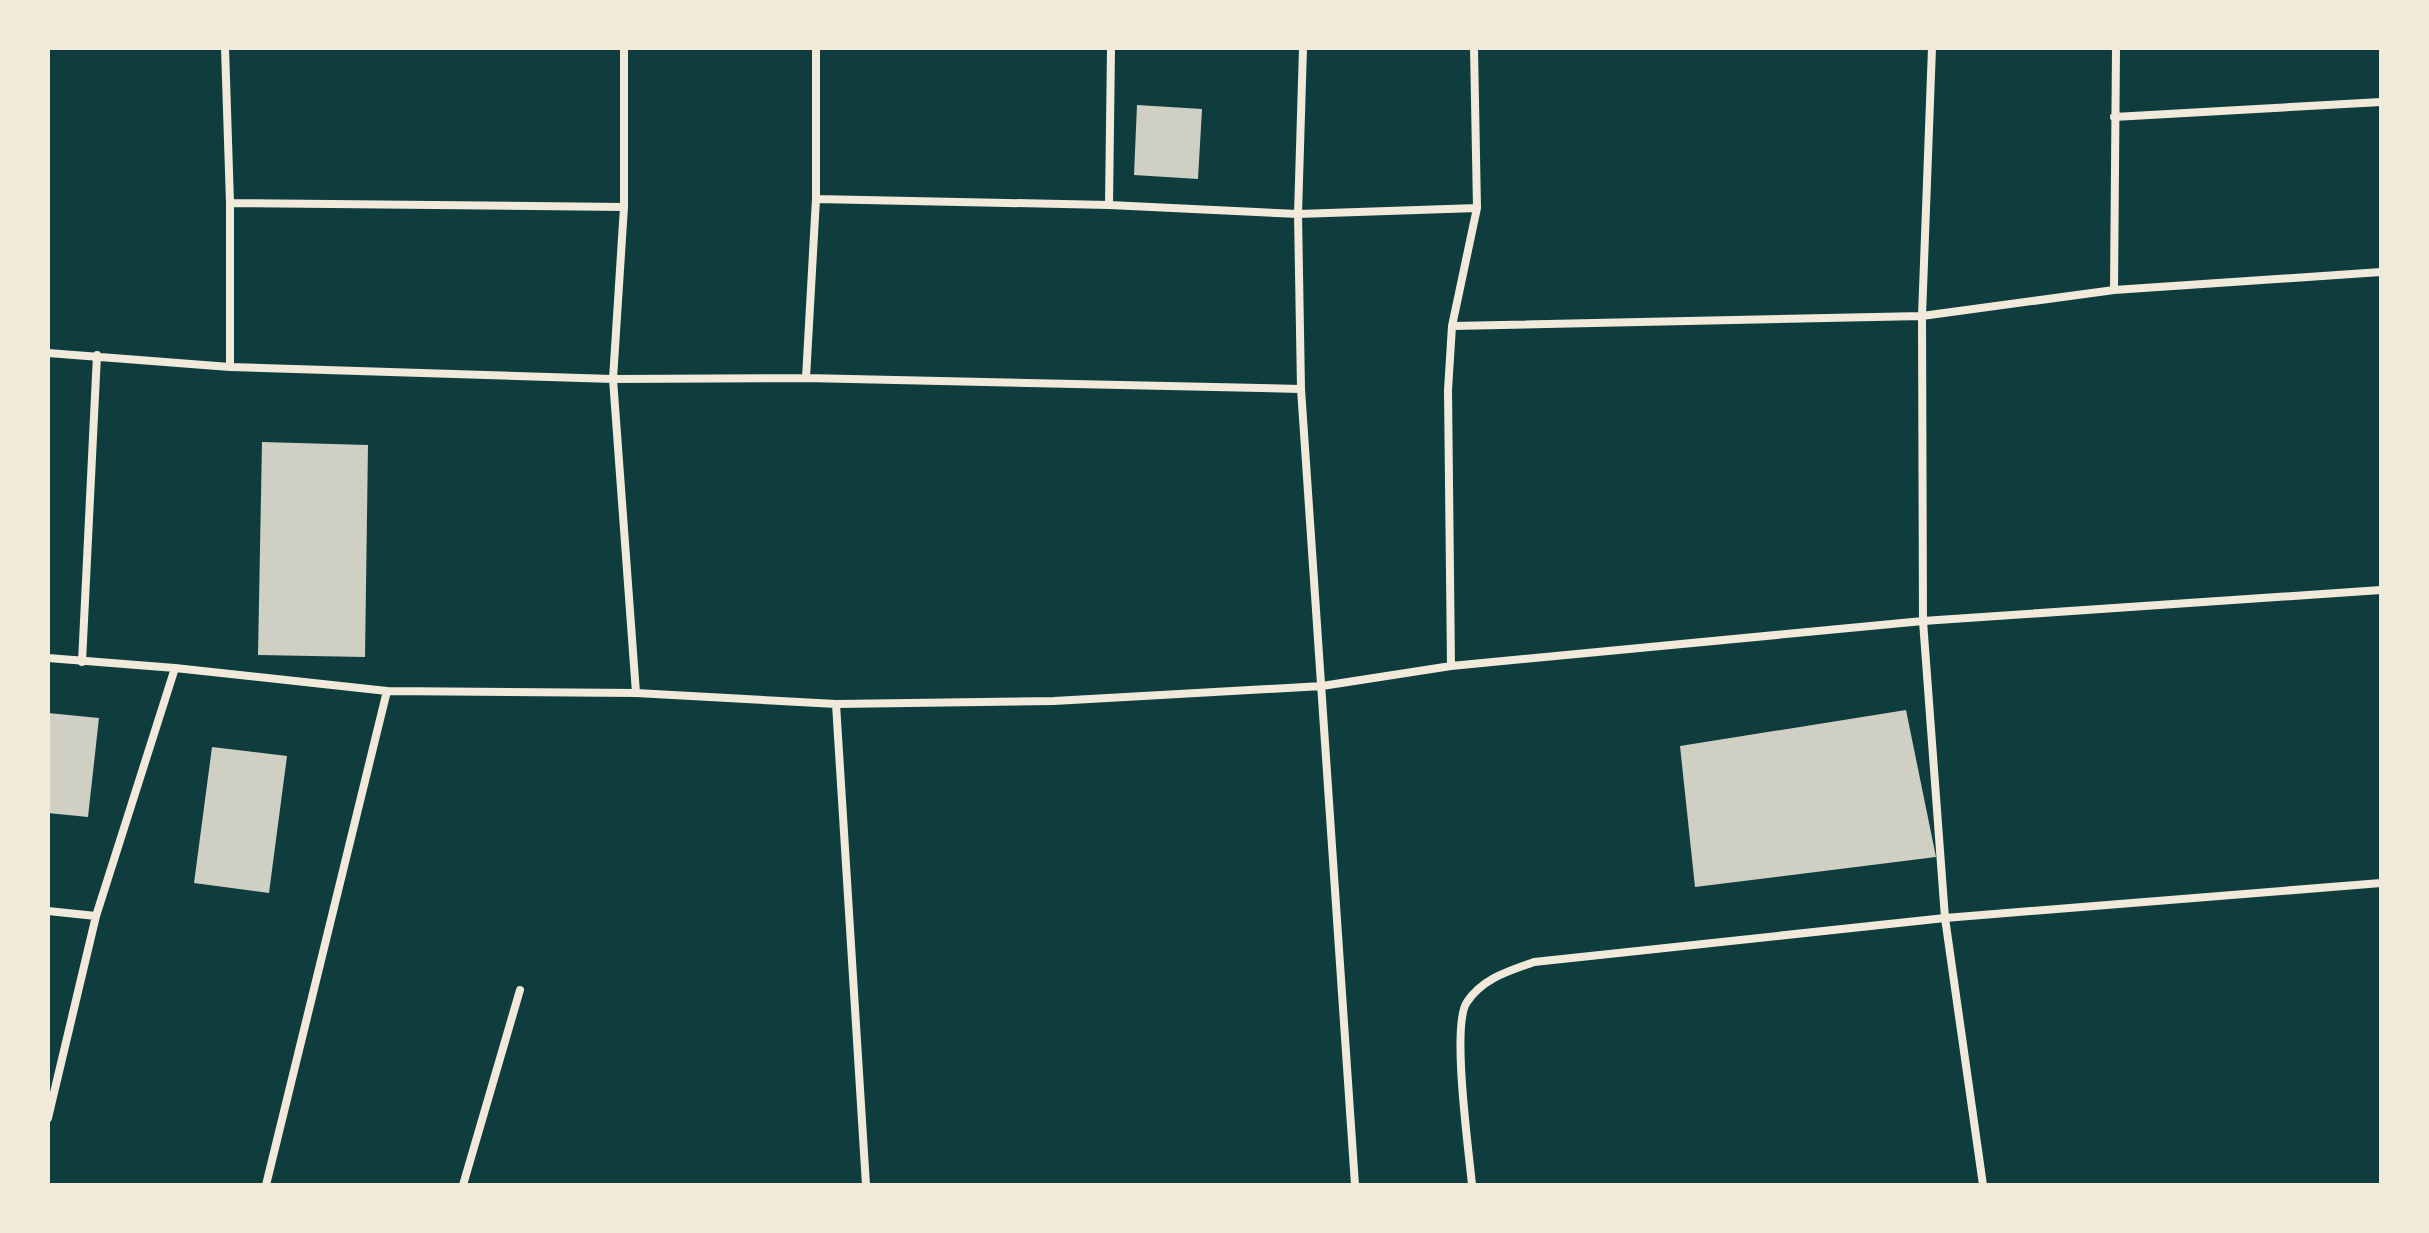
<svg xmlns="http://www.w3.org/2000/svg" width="2429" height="1233" font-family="'Source Sans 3',sans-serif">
<rect width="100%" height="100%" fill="#0f3d3e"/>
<!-- building -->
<path fill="#cfcfc3" d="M1137 105 1202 109 1198 179 1134 175Z
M262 442 368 445 365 657 258 655Z
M1906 710 1936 857 1695 887 1680 746Z
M48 713 99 718 88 817 48 813Z
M212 747 287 756 269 893 194 883Z"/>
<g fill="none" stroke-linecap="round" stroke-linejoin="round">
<!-- minor -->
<path stroke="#f1e9da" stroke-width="8" d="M225 48 230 203V367
M624 48V207L613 379 636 693
M1303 48 1298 214 1301 389 1355 1185
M1932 48 1922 316 1923 621 1945 918 1983 1185
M2114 117 2381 102
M816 199 1109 205 1298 214 1477 208
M230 203 624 207
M1109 205 1111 48
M2114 290 2116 48
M1452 326 1922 316 2114 290 2381 272
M48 353 230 367 613 379 806 378 1301 389
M806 378 816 199V48
M48 658 175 668 387 691 636 693 836 704 1054 701 1322 686 1451 666 1923 621 2381 590
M82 662 97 355
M1451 666 1448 390 1452 326 1477 208 1474 48
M836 704 866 1185
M48 911 96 916
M48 1118 96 916 175 668
M266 1185 387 691
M463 1185 520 990
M1472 1185C1469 1152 1451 1024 1467 1002 1483 978 1509 971 1534 962L1945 918 2381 883"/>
</g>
<!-- border -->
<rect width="2429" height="1233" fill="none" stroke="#f1e9da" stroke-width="100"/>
</svg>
